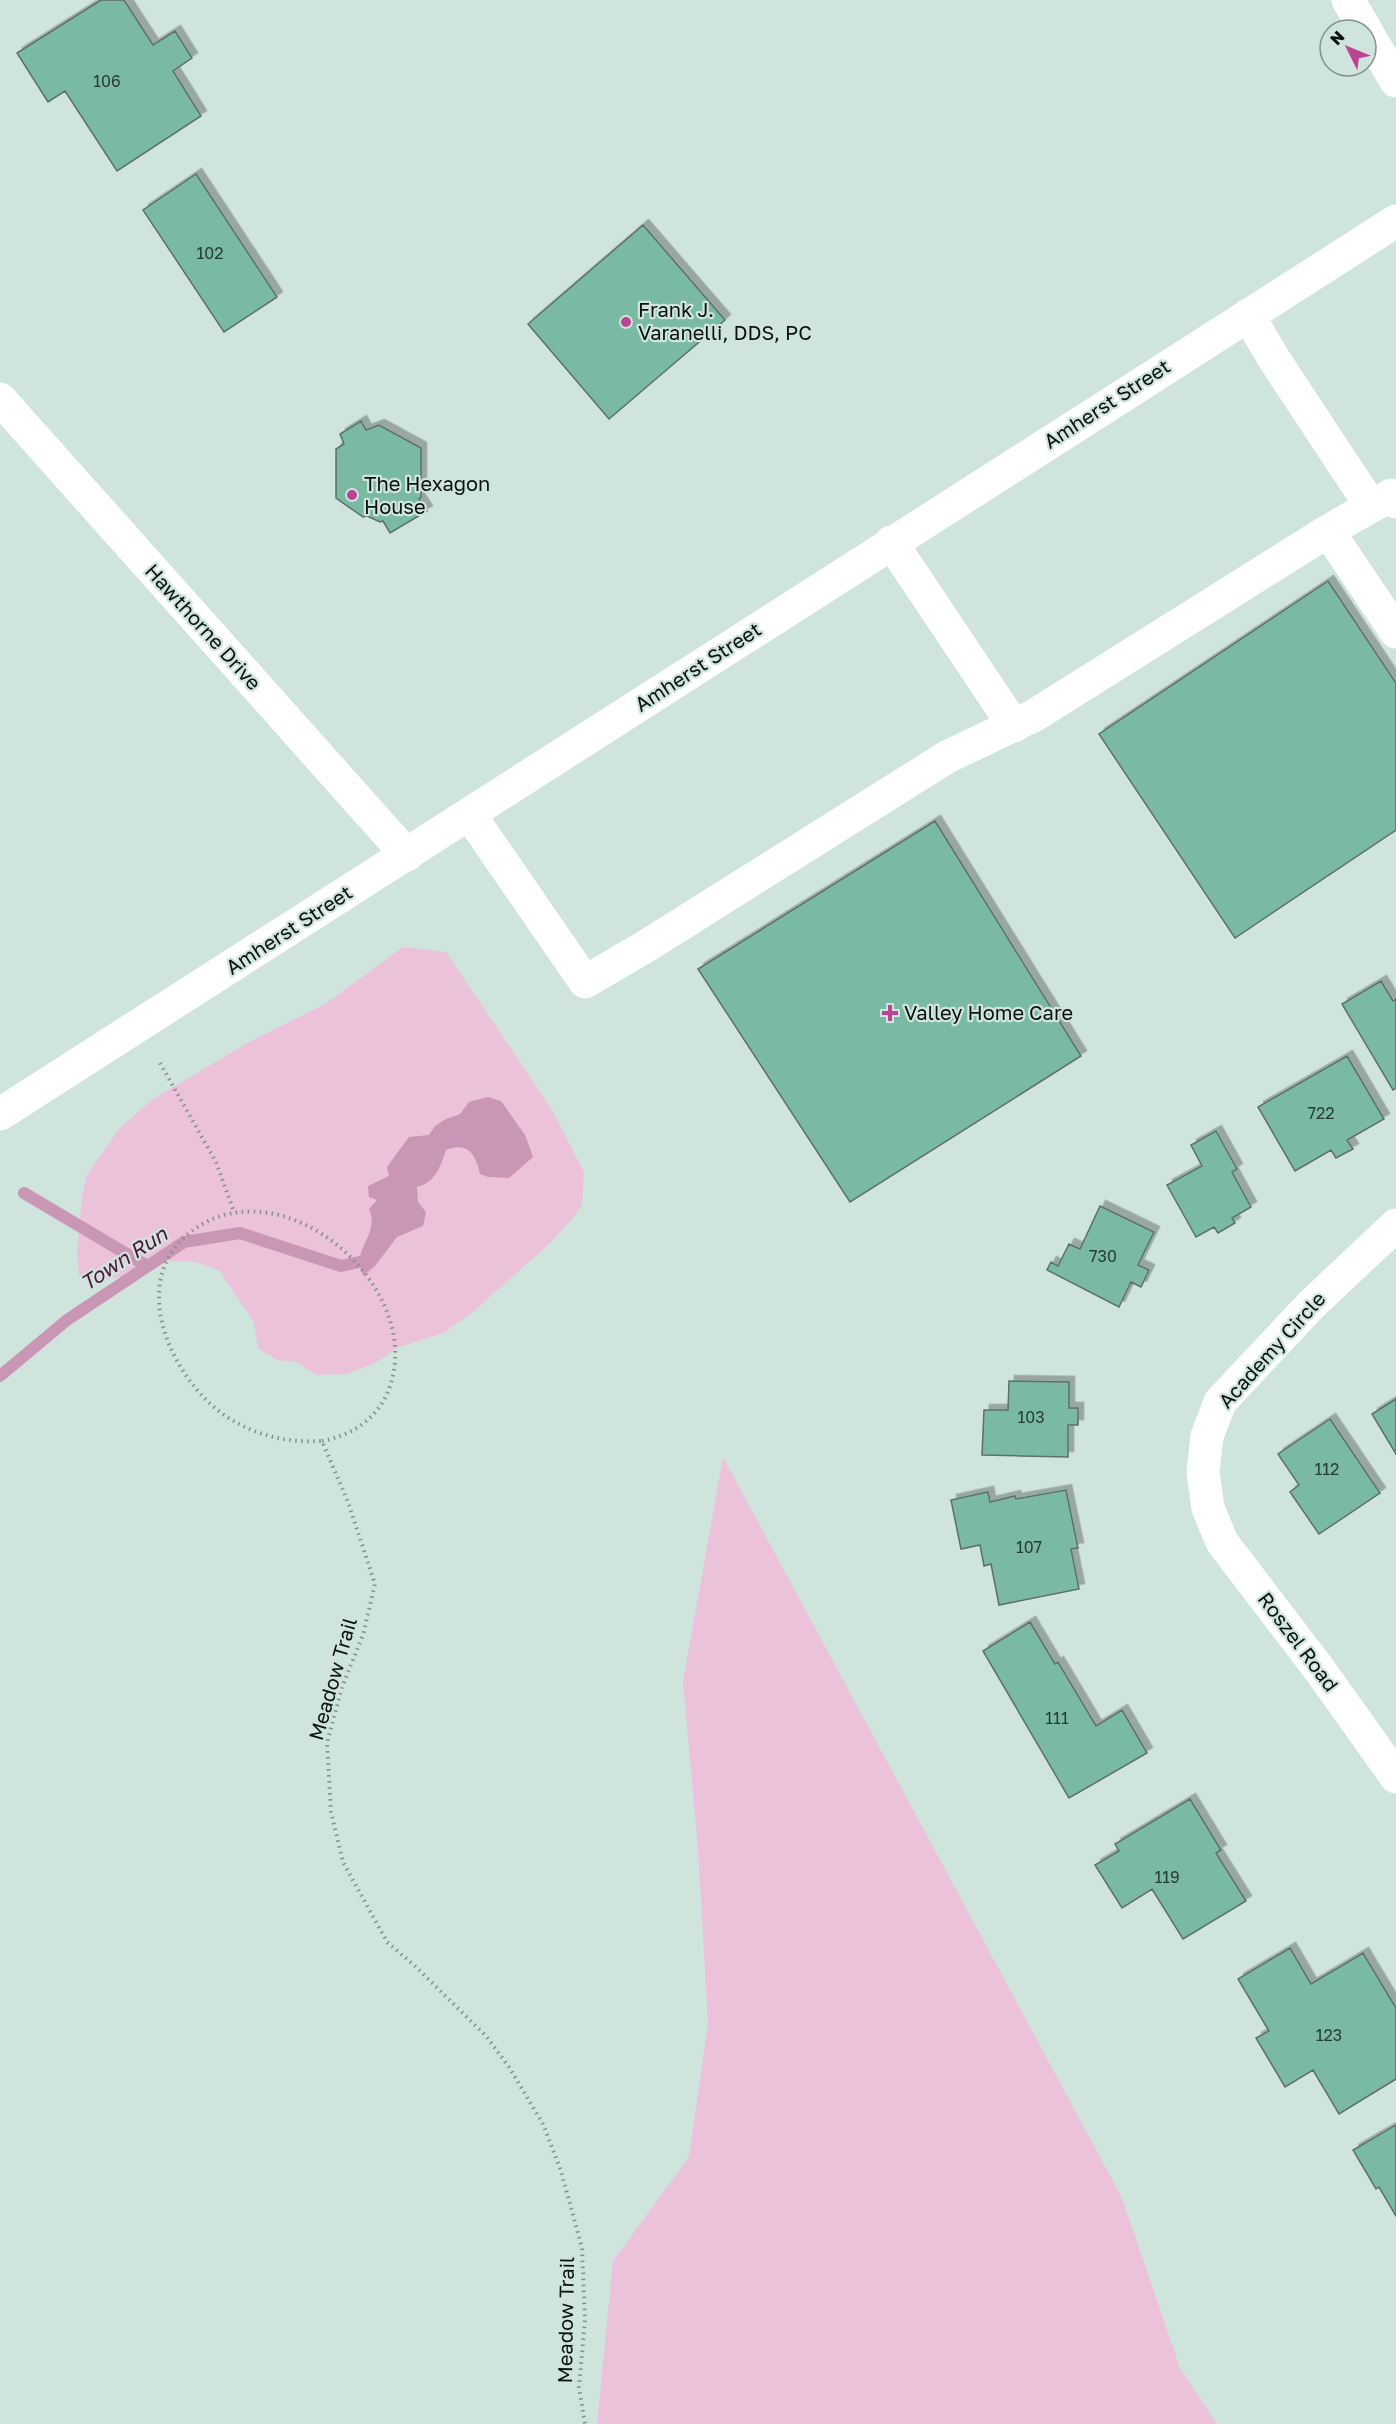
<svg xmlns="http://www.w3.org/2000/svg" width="1396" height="2424" font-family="'Golos Text',sans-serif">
<defs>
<filter id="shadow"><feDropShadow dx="5.5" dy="-5.5" stdDeviation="0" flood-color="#0004"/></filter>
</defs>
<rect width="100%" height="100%" fill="#cfe4dc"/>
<!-- green -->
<path fill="#ecc1da" d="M403 947 446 952 552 1110 584 1172 582 1205 571 1220 549 1244 474 1311 443 1333 399 1347 375 1363 347 1374 317 1375 296 1362 277 1360 258 1348 254 1322 219 1270 195 1262 162 1260 133 1274 105 1280 79 1276 77 1253 82 1198 86 1177 119 1129 153 1099 251 1041 325 1004Z
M723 1457 1122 2198 1180 2368 1217 2424H597L613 2261 689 2157 708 2023 698 1848 683 1682Z"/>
<!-- water -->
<path fill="#ca96b5" d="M488 1097 501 1101 525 1135 533 1157 509 1178 488 1177 480 1174C476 1155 468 1141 446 1150 440 1167 436 1182 417 1187L418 1202 426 1212 423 1226 397 1237 375 1266 363 1276C362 1272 359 1266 359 1261 362 1242 378 1229 369 1209L377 1200 369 1197 368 1186 389 1176 387 1167 409 1137 429 1135 435 1126 446 1119 460 1114 469 1102Z"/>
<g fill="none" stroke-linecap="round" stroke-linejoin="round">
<!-- stream -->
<path stroke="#ca96b5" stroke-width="12" d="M24 1193 147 1266
M0 1376 67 1320 184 1242 240 1233 341 1266 359 1262"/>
</g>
<!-- building -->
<path fill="#7abaa3" stroke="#5d7069" stroke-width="1.5" filter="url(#shadow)" d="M101 0H124L153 45 175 31 192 58 173 71 201 116 117 171 65 91 48 102 17 53Z
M196 174 277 297 224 332 143 210Z
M643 225 725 320 609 419 528 324Z
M361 421 366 430 379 425 421 448V497L419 499 427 511 390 533 383 521 380 522 367 516 363 517 336 498V449L344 444 340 434Z
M1328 581 1396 683V830L1235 938 1099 734Z
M935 821 1081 1056 850 1202 698 969Z
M1381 981 1393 1001 1396 999V1088L1393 1090 1342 1004Z
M1347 1056 1384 1119 1347 1140 1353 1149 1336 1158 1331 1150 1295 1171 1258 1107Z
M1216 1131 1237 1169 1232 1172 1251 1207 1232 1218 1235 1223 1218 1233 1214 1227 1196 1237 1167 1185 1202 1166 1191 1145Z
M1100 1206 1154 1232 1138 1265 1149 1270 1141 1287 1131 1282 1119 1307 1047 1270 1051 1262 1058 1266 1069 1244 1080 1249Z
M1009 1381 1069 1382V1408H1078V1425H1068V1457L982 1455 984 1410H1008Z
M1396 1399V1454L1372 1414Z
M1330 1419 1380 1493 1319 1534 1290 1492 1299 1485 1278 1454Z
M1066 1490 1078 1548 1071 1549 1079 1589 999 1605 991 1564 984 1566 980 1545 961 1549 951 1500 988 1492 990 1502 1015 1496 1016 1499Z
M1030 1622 1055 1664 1058 1662 1096 1726 1122 1710 1147 1753 1069 1798 983 1651Z
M1190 1799 1221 1850 1216 1853 1246 1901 1183 1939 1152 1889 1122 1908 1095 1865 1119 1851 1115 1844Z
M1290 1948 1311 1984 1363 1953 1396 2008V2079L1339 2114 1313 2070 1285 2087 1256 2038 1269 2031 1238 1979Z
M1396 2125V2216L1379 2187 1376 2189 1353 2150Z"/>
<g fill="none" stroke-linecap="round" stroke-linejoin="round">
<!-- path -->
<path stroke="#82918b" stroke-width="4" stroke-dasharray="1.5 4.5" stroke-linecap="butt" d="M160 1063 216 1162 234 1212
M322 1441C349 1436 373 1422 386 1396 435 1292 279 1156 187 1235 127 1286 174 1382 227 1417 257 1436 287 1443 322 1441L348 1502 375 1584 363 1635 342 1687 327 1743 331 1812 343 1862 387 1942 415 1966 486 2036 509 2067 543 2124 561 2171 582 2248 585 2320 579 2387 585 2424"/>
<!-- minor -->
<path stroke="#fff" stroke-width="33" d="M1348 0 1366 30
M1366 31 1396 81
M1248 315 1274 359 1371 506
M0 399 407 855
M1328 531 1396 632
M891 542 1014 726
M470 815 585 982 648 945 947 757 1035 715 1328 531 1391 495 1396 502
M1396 1225 1311 1305 1220 1402 1207 1436 1203 1472 1208 1508 1222 1542 1319 1669 1396 1777"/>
<!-- major -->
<path stroke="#fff" stroke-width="33" d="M0 1114 1396 221"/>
</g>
<!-- markers -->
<g fill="#bc4294" stroke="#cfe4dc" stroke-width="2">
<circle cx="626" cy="322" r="6"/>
<circle cx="352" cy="495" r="6"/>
<path d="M887 1004h6v6h6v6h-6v6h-6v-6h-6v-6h6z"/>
</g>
<g text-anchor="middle" stroke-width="4.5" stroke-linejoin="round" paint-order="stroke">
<!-- number labels -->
<g font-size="16" fill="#273c35">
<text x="107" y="87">106</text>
<text x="210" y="259">102</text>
<text x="1321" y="1119">722</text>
<text x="1103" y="1262">730</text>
<text x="1031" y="1423">103</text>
<text x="1327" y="1475">112</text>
<text x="1029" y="1553">107</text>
<text x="1057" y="1724">111</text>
<text x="1167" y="1883">119</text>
<text x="1329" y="2041">123</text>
</g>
<!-- poi labels -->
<g font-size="20" fill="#0b1210" stroke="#cfe4dc" text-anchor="start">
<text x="638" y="317">Frank J.<tspan x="638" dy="23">Varanelli, DDS, PC</tspan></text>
<text x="364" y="491">The Hexagon<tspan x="364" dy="23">House</tspan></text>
<text x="904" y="1020">Valley Home Care</text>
</g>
<!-- street labels -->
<g font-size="20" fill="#0b1210" stroke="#cfe4dc">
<text transform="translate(1107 404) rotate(-33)" y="7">Amherst Street</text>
<text transform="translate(203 627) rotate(48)" y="7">Hawthorne Drive</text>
<text transform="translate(698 667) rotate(-33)" y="7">Amherst Street</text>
<text transform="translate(289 930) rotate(-33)" y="7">Amherst Street</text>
<text transform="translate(1272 1350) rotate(-48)" y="7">Academy Circle</text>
<text transform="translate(1298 1642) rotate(53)" y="7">Roszel Road</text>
<text transform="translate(333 1679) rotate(-74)" y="7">Meadow Trail</text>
<text transform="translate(566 2320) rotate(-89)" y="7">Meadow Trail</text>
</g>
<!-- water labels -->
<g font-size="21" font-style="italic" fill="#51133e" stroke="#cfe4dc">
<text transform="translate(124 1259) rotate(-33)" y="7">Town Run</text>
</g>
</g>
<!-- north arrow -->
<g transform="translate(1348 48) rotate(313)"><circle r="28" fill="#cfe4dc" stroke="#81908a" stroke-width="1.5"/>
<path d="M0-4.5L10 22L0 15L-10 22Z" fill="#bc4294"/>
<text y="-9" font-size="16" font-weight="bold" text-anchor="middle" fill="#0b1210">N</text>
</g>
</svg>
